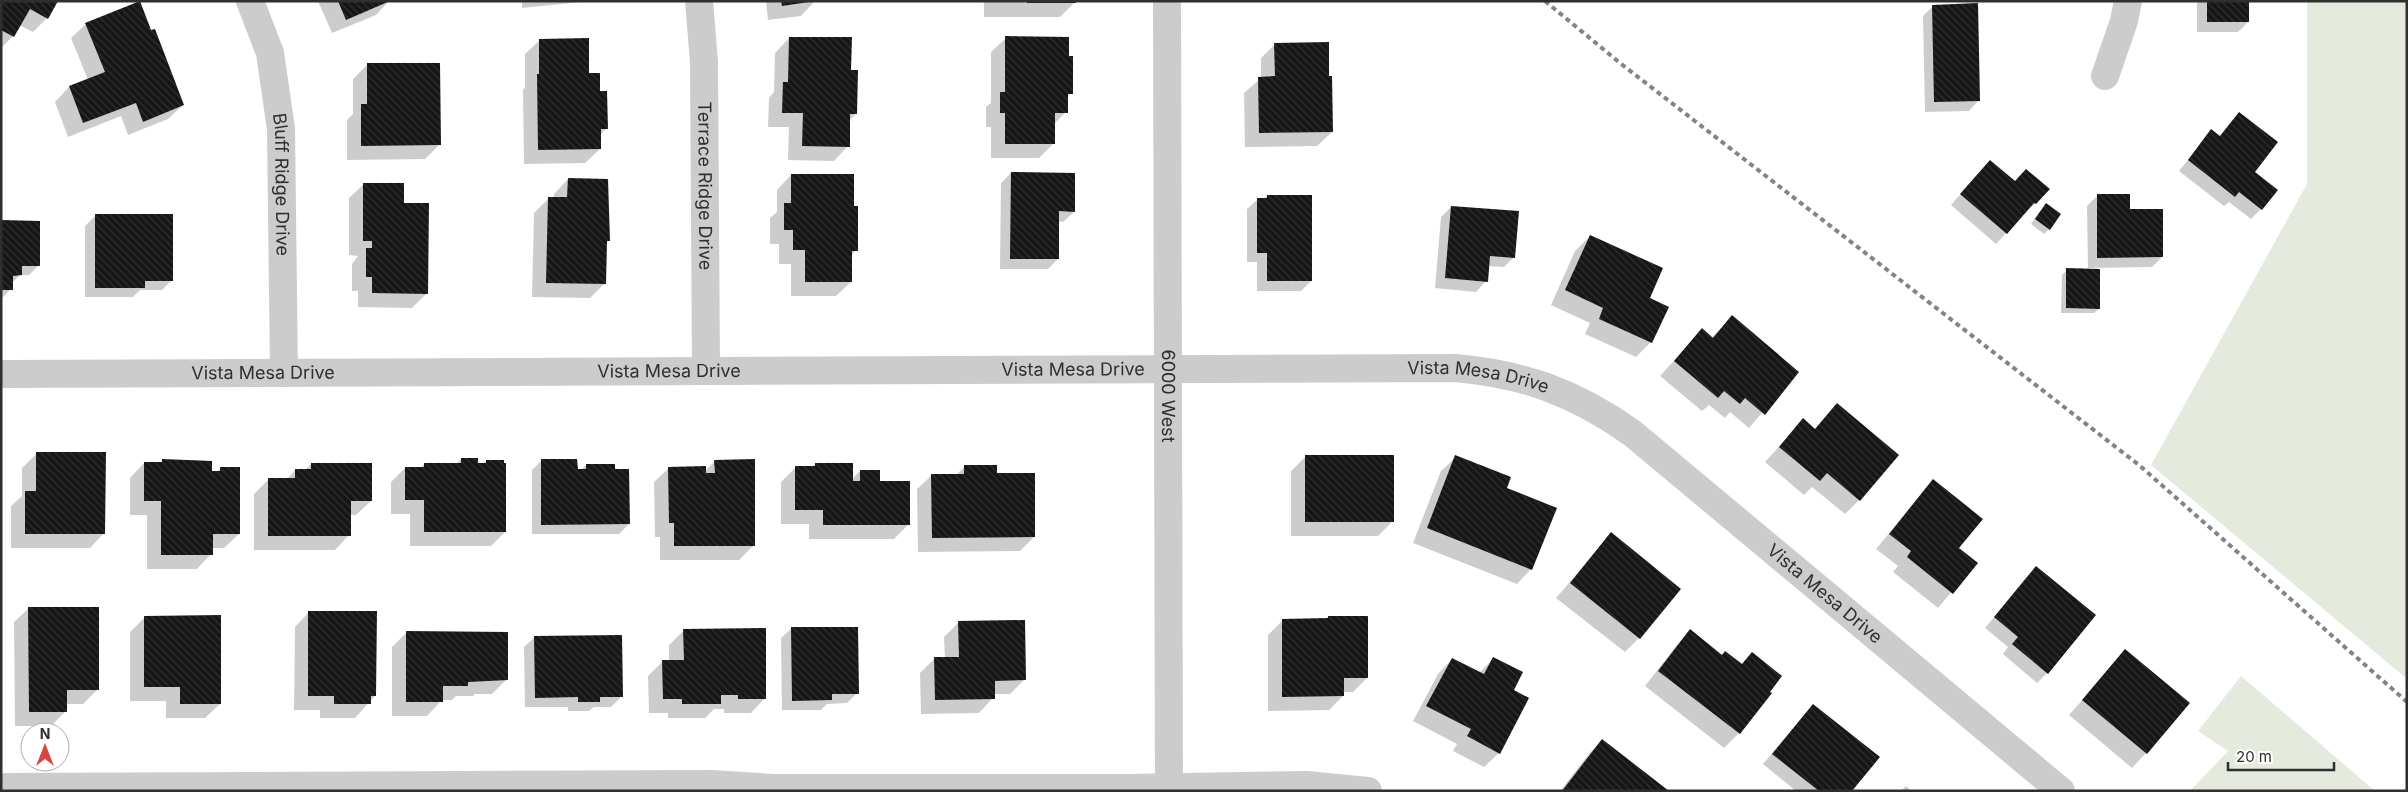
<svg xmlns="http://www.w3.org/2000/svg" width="2408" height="792" font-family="Inter,sans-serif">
<defs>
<pattern id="building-back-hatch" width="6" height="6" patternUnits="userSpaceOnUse" patternTransform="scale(1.25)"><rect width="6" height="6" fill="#161616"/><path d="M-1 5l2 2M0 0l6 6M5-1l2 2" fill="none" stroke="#303030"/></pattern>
</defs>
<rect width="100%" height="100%" fill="#fff"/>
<!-- grass -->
<path fill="#e4ebde" d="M2307 1H2407V679L2151 465 2307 184Z
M2241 676 2375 791H2190L2228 751 2198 731Z"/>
<!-- shadow -->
<path fill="#0003" d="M1 1H57L47 18 33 32 19 25 13 36 1 48Z
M318 1H389L376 15 332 33Z
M522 1H591L522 8Z
M760 1H815L801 16 768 20 766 2Z
M981 1H1074V3L1060 17H984V3Z
M2197 1H2248V22L2238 32H2197Z
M1933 6 1979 100 1969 111 1925 112 1923 16Z
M86 24 183 105 168 119 128 135 121 116 68 137 55 102 69 87 88 80 71 38Z
M789 38 850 72 856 114 849 121 848 146 834 161 788 160 789 127H768L769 98 774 92 775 53Z
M1006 38 1071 93 1066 98V112L1053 125V144L1039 158H991V127H986V107L991 103V52Z
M540 40 588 75 599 92 606 129 600 135V149L585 163 524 164 523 90 525 87V54Z
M1275 44 1328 77 1332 132 1317 146 1245 147 1244 93 1261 78V58Z
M367 65 439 145 425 159 347 160V120L353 114V79Z
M2239 114 2261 209 2251 219 2229 202 2224 206 2179 171 2211 131 2219 137Z
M1990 161 2035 204 2024 213 1996 244 1951 205Z
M1011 173 1074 212 1063 222 1058 221V259L1048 269H1000L1001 183Z
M791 175 852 207 856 250 851 256V282L836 296H791V264H779V244H770V218L777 212V190Z
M568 179 608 241 605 244V283L590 298 532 297 534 213 548 199H554V194Z
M364 184 403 204 427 293 412 308 358 307V291H352V264L358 256 349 255V198Z
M1267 196 1311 281 1301 291H1257V262H1247V209L1258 199H1264Z
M2097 196 2129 210 2162 257 2152 267 2088 268 2087 206Z
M1451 207 1514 257 1504 267 1488 266 1486 281 1476 292 1435 288 1441 217Z
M2041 210 2049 229 2044 234 2031 224Z
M95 216 172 280 162 290H140L133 297H85V226Z
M1 222 39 265 29 275H20L11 284V289L1 299Z
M1590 236 1648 298 1651 342 1636 357 1585 334 1590 323 1551 305 1575 251Z
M2067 270 2099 309 2094 313H2061L2062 275Z
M1732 317 1797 372 1749 428 1730 412 1725 418 1709 405 1702 411 1660 376 1702 330 1711 338Z
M1837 405 1859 500 1845 514 1812 487 1804 495 1765 462 1803 420 1814 430Z
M37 453 104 533 90 548H11V506L22 496V468Z
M1305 457 1393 521 1378 536H1291V471Z
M1456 457 1505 489 1531 569 1517 584 1413 543 1441 471Z
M461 459 483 464 486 461 505 532 491 546H410V514H391V482L405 468H421L424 464H456Z
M163 460H195V463L211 472H217L221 468 239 534 224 548H211V554L197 569H147V515H130V478L144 463H160Z
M542 460 576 470H581L586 465 629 524 619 534H532V470Z
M715 461 754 545 739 560H660V537H655L654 482 669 468 705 471Z
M311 464 371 501 356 515H349V535L335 550H254V494L268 480H286L295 470H305Z
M816 464 852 479 860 471 879 482 908 525 894 539H809V524H781V482L796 467H812Z
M965 466 996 474 1034 537 1020 551 918 552 917 489 932 475H956Z
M1933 481 1958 549 1976 563 1938 608 1893 572 1898 566 1876 549Z
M1611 534 1639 638 1625 652 1556 598Z
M2026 578 2047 673 2037 683 2003 654 2008 647 1985 628Z
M29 608 97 690 83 704H66V711L51 726H15L14 622Z
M309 612 375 696 355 718H320V710H294L295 627Z
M145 617 220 704 205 718H166V701H130V632Z
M1328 617 1367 678 1353 692H1343V696L1329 710 1268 711V635L1283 620H1326Z
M959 622 1024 680 1010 694H993V698L979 713 921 714 920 673 935 658H945L944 637Z
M792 628 857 693 847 703 827 704 821 710H782L781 638Z
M684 630 765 698 751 713H724V709H714L705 718H668V713H649L648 676 663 661H669V645Z
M1690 631 1722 656 1741 665 1752 653 1770 693 1739 733 1724 748 1645 686 1676 646Z
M407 632 506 680 492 694H475L473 696H456L452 700H442L427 716H392V647Z
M535 637 621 697 611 707H594L589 711H568V707H525L524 647Z
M2126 651 2146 753 2132 768 2069 715Z
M1452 659 1479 673 1493 659 1512 691 1499 753 1484 767 1453 751 1457 744 1413 721 1438 674Z
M1813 705 1851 791H1796L1763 764Z
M1602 740 1667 791H1560L1588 755Z
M1906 786 1911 791H1901Z"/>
<!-- building -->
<path fill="url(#building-back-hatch)" d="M1 1H58L48 19 30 9 14 37 1 30Z
M140 1 151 30 155 29 184 105 143 122 136 103 83 123 69 86 105 72 85 23Z
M338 1H390L346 20Z
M781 1H809V2L782 6Z
M1027 1H1076V3H1027Z
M2207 1H2249V22H2207Z
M1978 3 1980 101 1934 102 1932 5Z
M1005 36 1069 37V56H1073V94H1068V113H1055V144H1005V113H1000V92H1005Z
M789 37H852L851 70H858L857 114H850V147L802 146 803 113H782L783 82H788Z
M589 38V73H600V91H607L608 129H601V149L538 150 537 74H539V39Z
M1329 42V76H1332L1333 132 1259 133 1258 77 1275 76 1274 43Z
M367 63H440L441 145 361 146V104H367Z
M2239 112 2278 142 2255 172 2278 190 2262 210 2239 192 2235 197 2188 160 2211 129 2220 136Z
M1990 160 2015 181 2026 169 2050 189 2036 204 2034 203 2007 234 1960 194Z
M1011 172 1075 173V212L1059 211V259H1010Z
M791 174H854V206H858V251H852V282H805V250H793V230H784V203H791Z
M568 178 608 179 610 241H607L606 284 546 283 548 197H567Z
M363 183H404V203H429L428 294 372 293V277H366V248H372V241H363Z
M2097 194H2130V209H2163V257L2097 258Z
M1267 195H1312V281H1267V253H1257V198H1267Z
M2046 203 2061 214 2050 230 2035 219Z
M1451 206 1519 211 1515 258 1490 256 1488 282 1445 278Z
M95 214H173V281H145V288H95Z
M1 220 40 221V266H22V275L13 276V290H1Z
M1590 235 1663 268 1650 298 1669 307 1652 343 1599 319 1603 308 1565 290Z
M2066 268 2100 269V309L2066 308Z
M1732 315 1799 372 1765 415 1745 398 1740 404 1724 391 1718 398 1674 361 1702 328 1713 338Z
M1837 403 1899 455 1860 501 1827 473 1820 481 1779 447 1803 418 1815 429Z
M36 452H106L105 534H25V491H36Z
M1305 455H1394V522H1305Z
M1455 455 1511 477 1507 488 1557 508 1532 570 1427 528Z
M461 458H478V463H486V460H504V463H506V532H424V500H405V467H424V463H461Z
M162 459 212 461V471H220V467H240V534H213V555H161V501H144V462H162Z
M541 459H577L578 469H586V464H615V469H629L630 524 541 525Z
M755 459V546H674V523H669L668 467 706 466V473H715L714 460Z
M311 463H372V501H351V536H268V478H295V469H311Z
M815 463H853V481H860V470H880V481H910V525H823V510H795V466H815Z
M964 465H997V473H1035V537L932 538 931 474H964Z
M1933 479 1983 519 1959 548 1978 563 1953 594 1907 557 1911 551 1889 534Z
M1611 532 1681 589 1640 639 1570 583Z
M2036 566 2096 615 2048 674 2012 644 2018 637 1994 617Z
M28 607H99V690H67V712H29Z
M308 611H377L376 696H371V704H334V696H308Z
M221 615V704H180V687H144V616Z
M1328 616H1368V678H1344V696L1282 697V619L1328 618Z
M1025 620 1026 680 995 681V699L935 700 934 657H959L958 621Z
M791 627H858L859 694H832V700L792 701Z
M766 628V699H738V695H721V704H682V699H663L662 660H684L683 629Z
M1690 629 1722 655 1725 651 1742 664 1752 652 1782 676 1770 692 1772 693 1740 734 1658 671Z
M406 631 508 632V680L468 682V686H443V702H406Z
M622 635 623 697H600V702H578V697L535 698 534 636Z
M2125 649 2190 703 2147 754 2082 700Z
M1493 657 1523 672 1514 690 1529 698 1500 754 1467 736 1471 729 1426 706 1452 658 1484 674Z
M1813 704 1880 757 1852 791H1819L1772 754Z
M1602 739 1669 791H1562Z"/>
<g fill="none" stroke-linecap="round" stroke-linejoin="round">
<!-- minor -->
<g stroke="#ccc" stroke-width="28">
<path id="s1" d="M250 1 270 53 281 129 284 373"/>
<path id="s2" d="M699 1 704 62 706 371"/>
<path d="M2105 76 2124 21 2128 1"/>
<path id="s3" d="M1 374 1455 368C1524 374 1576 393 1632 433L2061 791"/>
<path d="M1 787 711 784 774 788H1126L1307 785 1368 791"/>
</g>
<!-- tertiary -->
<path stroke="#ccc" stroke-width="28" id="s4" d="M1167 1 1169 791"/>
<!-- rail -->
<path stroke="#848484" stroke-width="4" stroke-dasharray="5 4" stroke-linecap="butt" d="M1545 1 1620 63 2139 465 2407 702"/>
</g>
<g text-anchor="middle" stroke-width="5" stroke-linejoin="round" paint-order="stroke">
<!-- street labels -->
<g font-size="18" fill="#2f2f2f" stroke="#fff">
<text dy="6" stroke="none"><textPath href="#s1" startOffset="188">Bluff Ridge Drive</textPath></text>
<text dy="6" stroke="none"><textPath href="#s2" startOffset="185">Terrace Ridge Drive</textPath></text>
<text dy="6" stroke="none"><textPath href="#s3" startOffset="1072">Vista Mesa Drive</textPath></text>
<text dy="6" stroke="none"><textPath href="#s3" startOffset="668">Vista Mesa Drive</textPath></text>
<text dy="6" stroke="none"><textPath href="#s3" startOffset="262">Vista Mesa Drive</textPath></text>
<text dy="6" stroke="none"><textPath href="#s3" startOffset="1478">Vista Mesa Drive</textPath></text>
<text dy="6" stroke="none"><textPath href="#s4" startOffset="395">6000 West</textPath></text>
<text dy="6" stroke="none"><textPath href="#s3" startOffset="1896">Vista Mesa Drive</textPath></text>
</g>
</g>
<!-- border -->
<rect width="2408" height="792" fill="none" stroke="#2f2f2f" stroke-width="5"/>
<!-- north arrow -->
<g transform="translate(45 747)"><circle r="24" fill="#ffffff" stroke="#acacac"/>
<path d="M0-4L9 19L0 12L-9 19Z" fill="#d54842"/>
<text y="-8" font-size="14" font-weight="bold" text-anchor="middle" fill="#2f2f2f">N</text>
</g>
<!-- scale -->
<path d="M2228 762v8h106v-8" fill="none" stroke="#2f2f2f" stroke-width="2.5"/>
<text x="2236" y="762" font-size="15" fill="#2f2f2f" stroke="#ffffff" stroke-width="4" paint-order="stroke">20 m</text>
</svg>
